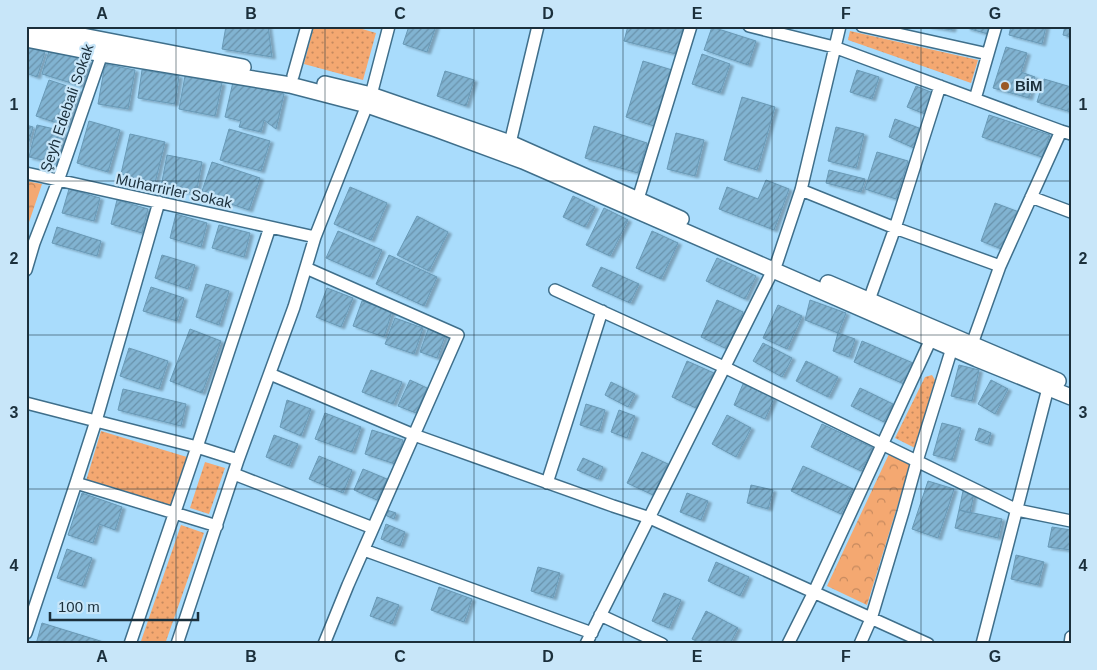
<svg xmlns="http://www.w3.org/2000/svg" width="1097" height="670" font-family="Arial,sans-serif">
<defs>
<pattern id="grass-dots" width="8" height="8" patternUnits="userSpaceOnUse" patternTransform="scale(1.25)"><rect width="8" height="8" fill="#f4a871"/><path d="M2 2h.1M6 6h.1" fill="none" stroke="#c5895e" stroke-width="1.8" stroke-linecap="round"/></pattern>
<pattern id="park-crowns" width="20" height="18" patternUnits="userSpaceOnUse" patternTransform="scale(1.25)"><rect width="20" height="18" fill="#f4a871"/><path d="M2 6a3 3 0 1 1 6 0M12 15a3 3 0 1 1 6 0" fill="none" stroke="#c5895e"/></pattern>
<pattern id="building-hatch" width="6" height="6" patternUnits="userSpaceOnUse" patternTransform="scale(1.25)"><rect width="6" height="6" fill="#81b3d1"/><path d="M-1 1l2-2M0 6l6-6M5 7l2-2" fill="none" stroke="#6992ab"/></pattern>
<filter id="shadow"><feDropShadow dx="3.5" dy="2" stdDeviation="1" flood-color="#0004"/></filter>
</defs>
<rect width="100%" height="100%" fill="#a9dcfc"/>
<!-- grass -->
<path fill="url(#grass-dots)" d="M314 26H352L376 33 363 80 304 64Z
M850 31 978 60 971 83 848 40Z
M932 375 935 380 915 448 895 438 925 377Z
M101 431 187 457 172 507 86 481Z
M205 462 225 468 209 514 190 508Z
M181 525 204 533 165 644H140Z"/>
<!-- park -->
<path fill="url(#park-crowns)" d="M26 181 42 184 26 231Z
M889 454 910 465 867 605 827 586Z"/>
<!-- building -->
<path fill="url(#building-hatch)" stroke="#6899b6" filter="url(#shadow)" d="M226 26H268L272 57 222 49Z
M409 26H436L427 52 403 44Z
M628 26H684L676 54 624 41Z
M928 26H953L952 30Z
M968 26H990L988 34 967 28Z
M1011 26H1046L1042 44 1009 35Z
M1065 26H1071V37L1063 35Z
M712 27 756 41 748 65 704 50Z
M26 47 45 52 37 77 26 73Z
M1006 47 1027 53 1021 72 1035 77 1029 98 993 88Z
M50 48 89 61 81 86 42 74Z
M702 54 730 64 720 93 692 84Z
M643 61 672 70 654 126 626 117Z
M105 64 135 70 128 109 98 104Z
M142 70 179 76 175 104 138 98Z
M857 70 879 77 872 99 850 92Z
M445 71 474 80 466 106 437 96Z
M185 76 222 83 215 116 179 109Z
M1044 79 1071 87V112L1037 102Z
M49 80 79 90 66 126 36 116Z
M233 82 284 94 276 129 264 120 261 132 239 127 241 121 225 117Z
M916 86 933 93 925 114 907 107Z
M742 97 775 107 757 170 724 160Z
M989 115 1050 135 1042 157 982 137Z
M895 119 919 128 914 148 889 137Z
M89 121 120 130 108 172 77 163Z
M26 125 33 127 26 152Z
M37 125 63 131 56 163 29 157Z
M594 126 647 143 638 173 585 158Z
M836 127 864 134 856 168 828 161Z
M229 129 270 141 261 171 220 160Z
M676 133 704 140 695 176 667 169Z
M130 134 165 142 155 183 121 174Z
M877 152 908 161 896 199 865 189Z
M167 155 202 162 196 194 161 187Z
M212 162 260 178 249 210 201 194Z
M829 170 865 179 861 192 826 183Z
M766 180 789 189 774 230 719 209 727 187 758 199Z
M350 187 387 203 371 240 334 224Z
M69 189 100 198 94 221 62 213Z
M573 196 595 207 585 227 563 217Z
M117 200 148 209 142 233 111 224Z
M995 203 1019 212 1004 250 981 241Z
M604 208 628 220 610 256 586 245Z
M176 214 207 223 201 247 170 238Z
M417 216 448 232 429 271 397 255Z
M219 225 250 233 244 257 212 248Z
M57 227 101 241 97 256 52 243Z
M338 231 382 250 370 277 326 258Z
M652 231 678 243 661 279 636 268Z
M162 255 195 265 188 289 155 278Z
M389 255 437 277 424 306 376 284Z
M717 258 756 276 745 299 706 281Z
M601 267 639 284 630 303 592 286Z
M206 284 229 291 219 325 196 317Z
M151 287 184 298 177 321 143 311Z
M327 288 353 298 341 327 316 317Z
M717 300 743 312 727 349 701 337Z
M810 300 846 313 838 333 805 320Z
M362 301 392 311 384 337 353 326Z
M778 305 802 316 787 349 763 338Z
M395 318 423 328 414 354 385 344Z
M429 327 446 333 437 358 420 352Z
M190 329 221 341 202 393 170 381Z
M838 333 855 339 849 357 833 351Z
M862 341 913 363 904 384 854 362Z
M763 343 792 358 782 377 753 361Z
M129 348 168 361 159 389 120 376Z
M687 361 714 373 698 409 672 397Z
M806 361 838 377 828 397 796 381Z
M959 365 979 370 972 401 951 396Z
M371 370 402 382 393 404 362 392Z
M410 380 427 388 416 413 398 406Z
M991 380 1008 389 995 414 978 404Z
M611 382 635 394 628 407 605 395Z
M743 384 774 398 765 419 734 405Z
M860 388 893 404 884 422 851 406Z
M123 389 186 404 181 426 118 410Z
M287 400 311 409 301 436 280 427Z
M586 404 605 410 599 431 580 425Z
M619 410 635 416 627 438 611 432Z
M325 413 361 427 352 452 315 439Z
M727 415 751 428 736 457 712 444Z
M942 423 961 428 952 460 933 455Z
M822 424 873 448 861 471 811 447Z
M979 428 991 433 988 444 975 440Z
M372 430 403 440 395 464 365 454Z
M274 435 298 444 289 466 266 457Z
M642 452 668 464 653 495 627 483Z
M319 456 352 470 343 493 309 479Z
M583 458 603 467 598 479 577 470Z
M803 466 853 489 841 514 791 491Z
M363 469 387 479 377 500 354 490Z
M928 481 954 489 938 538 912 529Z
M751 485 773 490 768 509 747 503Z
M963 491 974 493 970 513 959 510Z
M82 493 122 507 115 530 99 524 93 543 68 535Z
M687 493 708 501 701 520 680 512Z
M387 510 396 513 394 519 385 515Z
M959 510 1002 519 998 538 955 528Z
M386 524 405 532 400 546 381 539Z
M1052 527 1071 530V550L1048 547Z
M67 549 92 558 82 586 57 578Z
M1016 555 1044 562 1038 585 1011 579Z
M716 562 749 577 740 596 708 581Z
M538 567 560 573 553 598 531 591Z
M439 587 472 599 464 622 431 610Z
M664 593 681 600 669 628 652 621Z
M377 597 399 605 392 624 370 616Z
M706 611 738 628 730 644H702L692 639Z
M42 623 110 644H36Z"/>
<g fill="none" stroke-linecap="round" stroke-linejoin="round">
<defs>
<path id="minor" d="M749 26 834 47 1061 131 1071 134
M862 26 988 54
M293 76 307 26
M975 99 996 26
M510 143 538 26
M26 173 315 237
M801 190 895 228 1000 266
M1031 197 1071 212
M638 199 691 26
M306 268 458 335 348 585 324 644
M26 270 34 243 58 181 104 48
M555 290 724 367 1017 510 1071 521
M869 300 895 228 940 86
M972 344 1000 266 1061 131
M270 374 414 435 613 506 650 518 928 644
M26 403 197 447 238 460
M234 474 373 528
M76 483 217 526
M547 483 602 311
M364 550 592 633
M600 615 662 644
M26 633 76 483 96 421 159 202
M130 644 197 447 270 227
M177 644 238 460 294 307 315 237 371 95 389 26
M586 644 777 262 801 190 840 26
M788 644 814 592 931 339
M860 644 871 619 903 512 917 461 952 348
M982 644 1048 388
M1070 644 1071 637"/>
<path id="tertiary" d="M31 26 243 67
M26 39 102 54 290 85 367 105 436 129 523 161 977 359 1071 397
M325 84 371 95 510 143 681 219
M828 283 1058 381"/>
</defs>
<!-- minor casing -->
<use href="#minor" stroke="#3f6f8b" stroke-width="14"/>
<!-- tertiary casing -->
<use href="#tertiary" stroke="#3f6f8b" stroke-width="18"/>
<!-- minor -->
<use href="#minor" stroke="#fff" stroke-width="11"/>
<!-- tertiary -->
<use href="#tertiary" stroke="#fff" stroke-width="15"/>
</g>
<!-- grid -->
<path fill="none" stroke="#1b2f3b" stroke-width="1" stroke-opacity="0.55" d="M176 26V644M325 26V644M474 26V644M623 26V644M772 26V644M921 26V644M26 181H1071M26 335H1071M26 489H1071"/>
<!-- markers -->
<circle fill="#9b5925" stroke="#c8e6f9" stroke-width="2" cx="1005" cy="86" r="5"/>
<g text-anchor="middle" stroke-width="4.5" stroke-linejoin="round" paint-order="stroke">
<!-- poi labels -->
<g font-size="15" font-weight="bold" fill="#1b2f3b" stroke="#c8e6f9" text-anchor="start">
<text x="1015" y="91">BİM</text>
</g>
<!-- street labels -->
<g font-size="15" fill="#1b2f3b" stroke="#c8e6f9">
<text transform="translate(67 108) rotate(-71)" y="5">Şeyh Edebali Sokak</text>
<text transform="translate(174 191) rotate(12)" y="5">Muharrirler Sokak</text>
</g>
</g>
<!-- border -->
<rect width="1097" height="670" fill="none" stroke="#c8e6f9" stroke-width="55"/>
<!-- scale -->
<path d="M50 612v8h148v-8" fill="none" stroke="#1b2f3b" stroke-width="2.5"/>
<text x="58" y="612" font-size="15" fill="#1b2f3b" stroke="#c8e6f9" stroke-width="4" paint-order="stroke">100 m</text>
<rect x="28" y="28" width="1042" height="614" fill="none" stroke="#1b2f3b" stroke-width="2"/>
<g font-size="16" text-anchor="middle" font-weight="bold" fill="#1b2f3b">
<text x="102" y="19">A</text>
<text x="251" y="19">B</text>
<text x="400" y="19">C</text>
<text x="548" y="19">D</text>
<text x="697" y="19">E</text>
<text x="846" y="19">F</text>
<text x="995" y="19">G</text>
<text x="14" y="110">1</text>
<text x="1083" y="110">1</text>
<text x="14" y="264">2</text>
<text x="1083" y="264">2</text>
<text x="14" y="418">3</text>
<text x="1083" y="418">3</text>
<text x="14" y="571">4</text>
<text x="1083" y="571">4</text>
<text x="102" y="662">A</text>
<text x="251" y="662">B</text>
<text x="400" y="662">C</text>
<text x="548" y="662">D</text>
<text x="697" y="662">E</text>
<text x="846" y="662">F</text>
<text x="995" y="662">G</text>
</g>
</svg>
